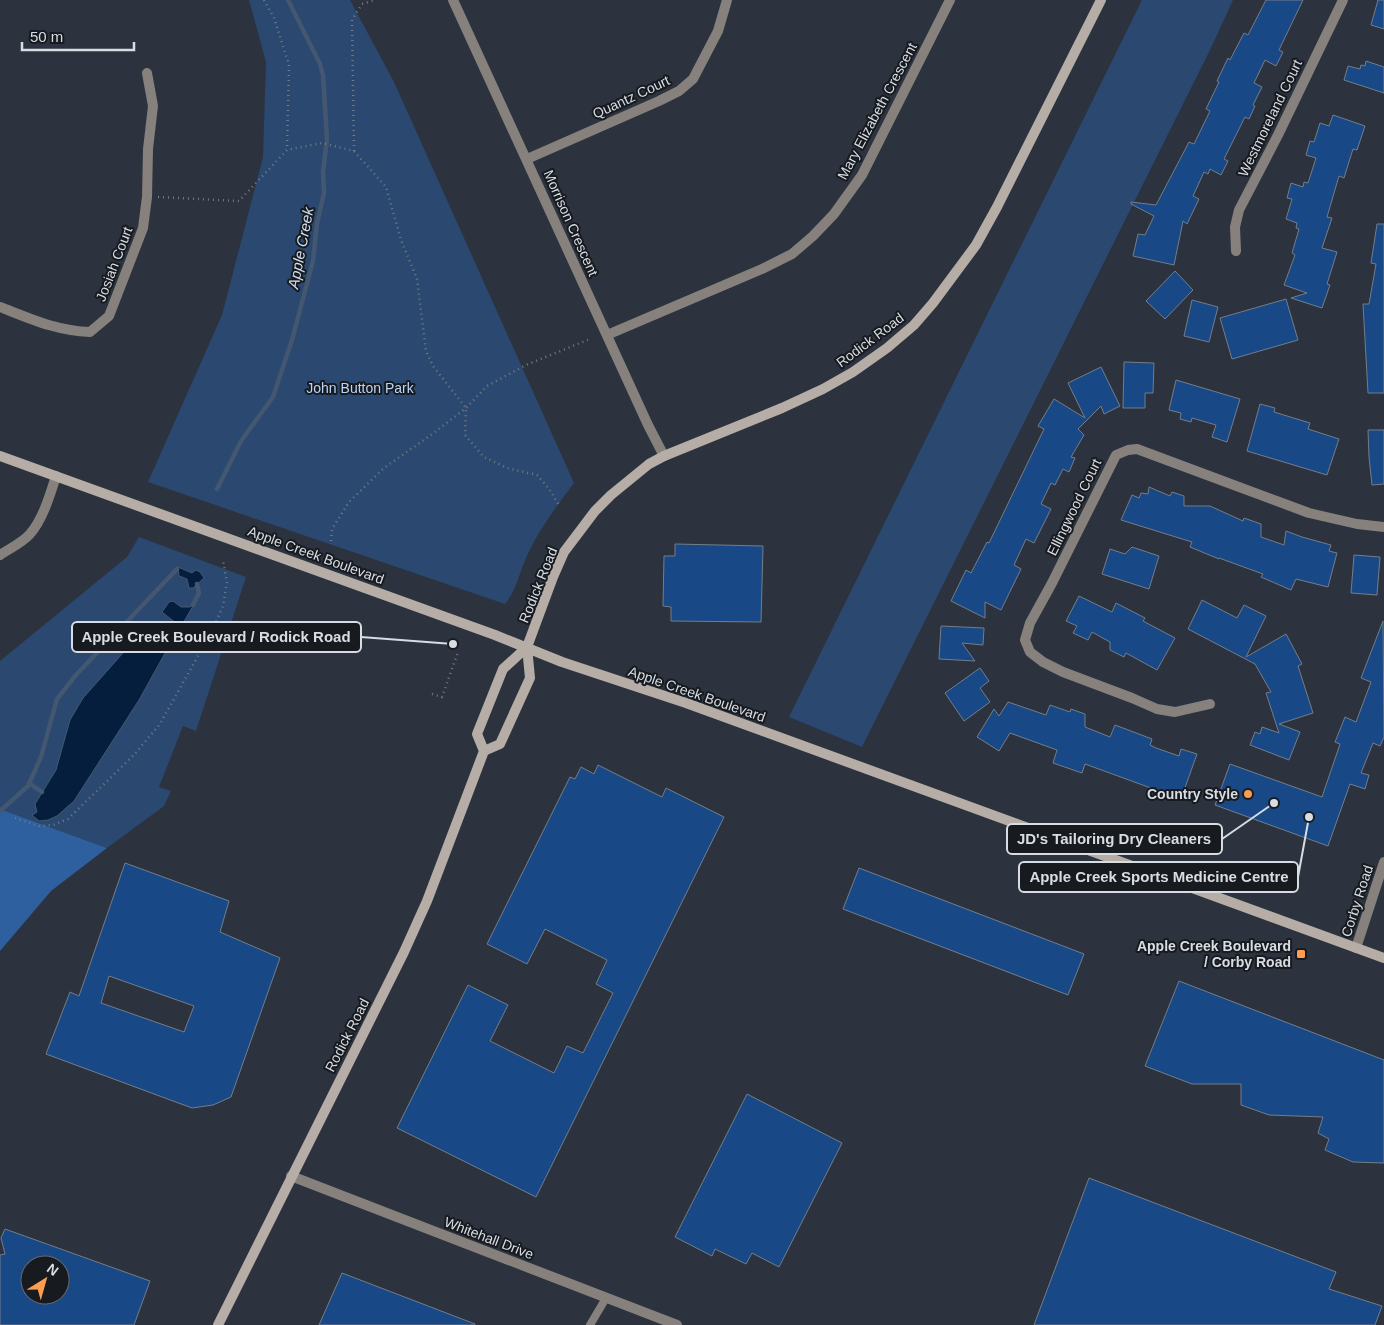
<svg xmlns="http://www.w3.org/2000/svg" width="1384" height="1325" font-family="Helvetica,sans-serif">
<rect width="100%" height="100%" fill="#2c333e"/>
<!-- green -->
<path fill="#2a4870" d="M249 0H350L394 82 574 483C556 507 538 531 526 558 519 574 516 591 505 604L148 482 222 315 263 157 266 62Z
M1142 0H1233L1211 48 862 747 789 717Z
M139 537 246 577 196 731 183 726 159 787 171 791 164 806 107 848 0 809V661L127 557Z"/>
<!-- forest -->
<path fill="#2e5f9e" d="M0 809 107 848 51 891 0 951Z"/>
<!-- water -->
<path fill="#051e3e" stroke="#445770" d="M178 567 192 573 196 570 200 572 204 578 193 588H189L187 579 179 576Z
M173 601 181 607H190L193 603V606L182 625 177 624 162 612 169 602Z
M146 627 169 646 139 700 74 801 57 816 48 820 39 821 32 815 37 812 35 804 56 770 70 720 83 698Z"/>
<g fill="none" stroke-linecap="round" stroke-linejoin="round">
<!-- stream -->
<path stroke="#445770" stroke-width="4.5" d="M217 489 241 441 273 397 292 340 313 261 317 223 324 193 323 172 327 139 323 75 320 64 288 0
M193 605 199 593 197 584
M165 642 177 624
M29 783 42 792
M0 811 28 786 41 757 57 699 76 675 177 569"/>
</g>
<!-- building -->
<path fill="#184986" stroke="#747d89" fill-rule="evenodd" d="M1266 0H1303L1279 50 1283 52 1276 66 1265 60 1254 83 1262 87 1253 105 1255 106 1249 119 1245 117 1224 159 1228 161 1221 175 1210 169 1208 174 1204 172 1193 196 1199 199 1187 224 1183 221 1174 265 1133 256 1138 234 1145 235 1154 216 1131 204V202L1156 205 1189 142 1194 144 1210 111 1206 109 1219 82 1217 81 1228 58 1230 60 1244 33 1248 35Z
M1378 0H1384V29L1371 25Z
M1366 61 1384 67V93L1344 80 1348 66 1360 69 1361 65 1365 66Z
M1333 115 1365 126 1357 150 1353 149 1344 178 1339 176 1327 217 1332 218 1322 248 1337 252 1327 284 1330 285 1322 308 1291 298 1307 293 1284 285 1295 255 1292 253 1299 229 1296 228 1297 223 1286 219 1292 199 1287 198 1291 183 1303 187 1304 182 1308 183 1316 158 1306 155 1310 141 1314 142 1320 123 1329 126Z
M1377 224H1384V393H1368L1363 304H1369L1376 264 1371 263Z
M1175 271 1193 290 1165 319 1146 301Z
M1286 299 1298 340 1232 359 1220 318Z
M1192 300 1218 307 1209 342 1184 336Z
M1124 362 1154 363 1153 393H1145V408H1123Z
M1101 367 1120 406 1104 414 1101 406 1078 429 1084 435 1071 457 1075 458 1069 472 1063 469 1055 485 1051 483 1041 504 1051 509 1034 543 1026 539 1014 565 1021 569 1001 610 985 602V618L951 601 966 570 971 573 987 542 989 543 1044 429 1038 426 1054 399 1085 418 1068 383Z
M1176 380 1240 399 1227 442 1212 437 1216 425 1192 418 1191 422 1180 419 1181 413 1169 410Z
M1260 404 1275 408 1274 412 1310 423 1308 429 1339 439 1327 475 1247 451Z
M1368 430H1384V484L1372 485 1369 457Z
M1149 487 1170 496 1172 492 1184 496V506H1210L1243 521 1244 518 1261 524V537L1284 545 1286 531 1302 537 1331 545 1329 551 1337 553 1328 587 1296 579 1291 590 1261 577 1263 574 1219 558V559L1190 547 1192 542 1121 520 1132 495 1139 498 1141 493 1148 494Z
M675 544 763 546 761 622 671 621V607L663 606 664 556H675Z
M1132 547 1159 556 1149 589 1102 574 1110 549 1125 554Z
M1354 555 1380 557 1377 595 1351 593Z
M1079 596 1112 612 1116 603 1145 618 1143 621 1175 638 1157 670 1126 653 1124 657 1110 650V642L1092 632 1088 640 1073 633 1077 626 1066 621Z
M1202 600 1237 618 1244 605 1266 616 1246 657 1286 634 1302 664 1298 666 1313 713 1279 724 1300 732 1289 760 1250 745 1255 732 1260 734 1262 727 1279 733 1266 693 1271 692 1255 664 1188 629Z
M1383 621 1384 737 1380 746 1373 743 1361 773 1369 775 1365 789 1350 784 1328 846 1215 805 1230 764 1322 797 1340 744 1335 742 1345 717 1356 722 1371 682 1361 678Z
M941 626 984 628 983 645 962 643 975 661 939 659Z
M980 668 989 681 980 688 990 702 964 721 945 693Z
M1008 702 1046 715 1050 705 1070 712 1071 709 1085 714V727L1110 737 1115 725 1152 739 1150 745 1156 748 1179 756 1181 749 1197 754 1181 799 1085 764 1082 773 1053 763 1057 750 1010 733 999 751 977 737 994 709 999 716Z
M598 765 662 797 666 788 724 817 536 1197 397 1128 468 985 508 1005 490 1041 554 1073 567 1046 583 1053 613 993 596 984 607 960 545 929 527 964 487 944 570 777 575 779 581 767 594 774Z
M125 863 229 901 220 932 280 958 231 1097 213 1105 192 1108 46 1054 70 992 79 996ZM109 976 194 1006 184 1032 101 1003Z
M859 868 1084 954 1068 995 843 909Z
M1179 981 1384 1060V1163L1353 1162 1325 1150 1329 1139 1318 1133 1323 1117 1269 1115 1241 1105V1084H1192L1145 1066Z
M747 1094 842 1143 779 1267 752 1253 746 1264 715 1249 712 1256 675 1237Z
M1089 1178 1336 1272 1329 1289 1382 1306 1375 1325H1034Z
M5 1229 150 1281 134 1325H0V1255L5 1254 1 1238ZM30 1265H60V1295H30Z
M342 1273 475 1324V1325H319Z"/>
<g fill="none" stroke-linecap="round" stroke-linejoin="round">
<!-- path -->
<path stroke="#747a83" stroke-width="2.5" stroke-dasharray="1 4" stroke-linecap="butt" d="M264 0 274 18 289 65 287 150
M354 151 352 20 362 4 375 0
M158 197 239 201 287 150 322 143 354 151 386 187 401 240 417 279 426 351 433 366 466 408 465 435 484 457 507 468 537 475 550 490 560 507
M331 541 332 529 349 502 384 468 435 432 466 408 487 386 526 365 590 339
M432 694 442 697 458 652
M15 818 39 826 53 825 68 819 133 756 160 724 213 629 223 606 227 582 223 561"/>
<!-- service -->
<path stroke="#86817c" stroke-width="8" d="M590 1325 606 1298"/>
<!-- minor -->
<path stroke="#86817c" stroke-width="10" d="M453 0 648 425 664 456
M527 159 659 101 679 91 693 79 718 31 727 0
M1236 251 1235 227 1239 210 1278 135 1343 0
M0 307C31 319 57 331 90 332L109 316 143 228 147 197 148 149 153 106 147 73
M607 335 762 269 792 254 813 236 834 214 862 175 950 0
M0 555C9 549 22 543 30 534 43 519 50 495 56 476
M1210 704 1175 712 1157 709 1132 698 1063 672 1043 662 1030 652 1025 640 1030 623 1052 583 1116 455 1128 450 1137 449 1309 513 1357 524 1384 527
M1356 948 1384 862
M291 1176 677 1325"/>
<!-- secondary -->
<path stroke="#b6ada6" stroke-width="10" d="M0 456 495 635 562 662 686 703 1384 958
M484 751 500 744 530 678 527 647 553 577 564 552 595 511 611 495 649 464 664 456 782 408 823 389 853 372 887 348 914 325 933 303 976 245 997 207 1101 0
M218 1325 404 952 427 901 484 751 477 734 503 669 527 647"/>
</g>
<!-- markers -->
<g fill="#fb9e50" stroke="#171b20" stroke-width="2">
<circle cx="1248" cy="794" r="5"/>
<rect x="1296" y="949" width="10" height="10" rx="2.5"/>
</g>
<g text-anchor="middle" stroke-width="4" stroke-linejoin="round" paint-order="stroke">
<!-- street labels -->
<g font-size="14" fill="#d8dde4" stroke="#171b20">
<text transform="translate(631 97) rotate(-25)" y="5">Quantz Court</text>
<text transform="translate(877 111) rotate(-62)" y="5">Mary Elizabeth Crescent</text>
<text transform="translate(1270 118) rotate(-64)" y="5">Westmoreland Court</text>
<text transform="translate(571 223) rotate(66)" y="5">Morrison Crescent</text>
<text transform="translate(114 264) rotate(-69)" y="5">Josiah Court</text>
<text transform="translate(870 340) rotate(-37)" y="5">Rodick Road</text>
<text transform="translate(1074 507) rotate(-64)" y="5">Ellingwood Court</text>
<text transform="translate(316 555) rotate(20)" y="5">Apple Creek Boulevard</text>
<text transform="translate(538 585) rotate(-68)" y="5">Rodick Road</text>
<text transform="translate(697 694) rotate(19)" y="5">Apple Creek Boulevard</text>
<text transform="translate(1357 901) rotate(-72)" y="5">Corby Road</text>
<text transform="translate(347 1035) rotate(-63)" y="5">Rodick Road</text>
<text transform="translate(489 1238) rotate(21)" y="5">Whitehall Drive</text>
</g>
<!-- park labels -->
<g font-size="14" fill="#b9d4f8" stroke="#171b20">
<text x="360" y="393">John Button Park</text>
</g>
<!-- poi labels -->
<g font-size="14" font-weight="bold" fill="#d8dde4" stroke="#171b20" text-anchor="end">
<text x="1238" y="799">Country Style</text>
<text x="1291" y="951">Apple Creek Boulevard<tspan x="1291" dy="16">/ Corby Road</tspan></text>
</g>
<!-- water labels -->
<g font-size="15" font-style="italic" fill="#d2e0f2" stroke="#171b20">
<text transform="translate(301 248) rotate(-79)" y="5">Apple Creek</text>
</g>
</g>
<!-- callouts -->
<path fill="none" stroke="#d8dde4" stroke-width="2" d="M453 644L361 637M1274 803L1222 839M1309 817L1298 877"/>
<g fill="#d8dde4" stroke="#171b20" stroke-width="2">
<circle cx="453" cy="644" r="5"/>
<circle cx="1274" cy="803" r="5"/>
<circle cx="1309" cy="817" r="5"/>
</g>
<g fill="#171b20" stroke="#d8dde4" stroke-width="2">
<rect x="72" y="622" width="289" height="30" rx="5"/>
<rect x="1007" y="824" width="215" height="30" rx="5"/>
<rect x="1019" y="862" width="279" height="30" rx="5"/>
</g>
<g font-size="15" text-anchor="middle" font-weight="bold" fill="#d8dde4">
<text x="216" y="642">Apple Creek Boulevard / Rodick Road</text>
<text x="1114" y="844">JD's Tailoring Dry Cleaners</text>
<text x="1159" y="882">Apple Creek Sports Medicine Centre</text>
</g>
<!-- north arrow -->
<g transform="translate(45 1280) rotate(37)"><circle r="24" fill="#171b20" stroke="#64696e"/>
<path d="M0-4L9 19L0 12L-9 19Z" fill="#fb9e50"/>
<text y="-8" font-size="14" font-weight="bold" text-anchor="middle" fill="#d8dde4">N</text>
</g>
<!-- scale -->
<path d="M22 42v8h112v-8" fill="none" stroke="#d8dde4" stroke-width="2.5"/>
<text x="30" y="42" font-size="15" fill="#d8dde4" stroke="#171b20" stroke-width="4" paint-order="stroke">50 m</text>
</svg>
